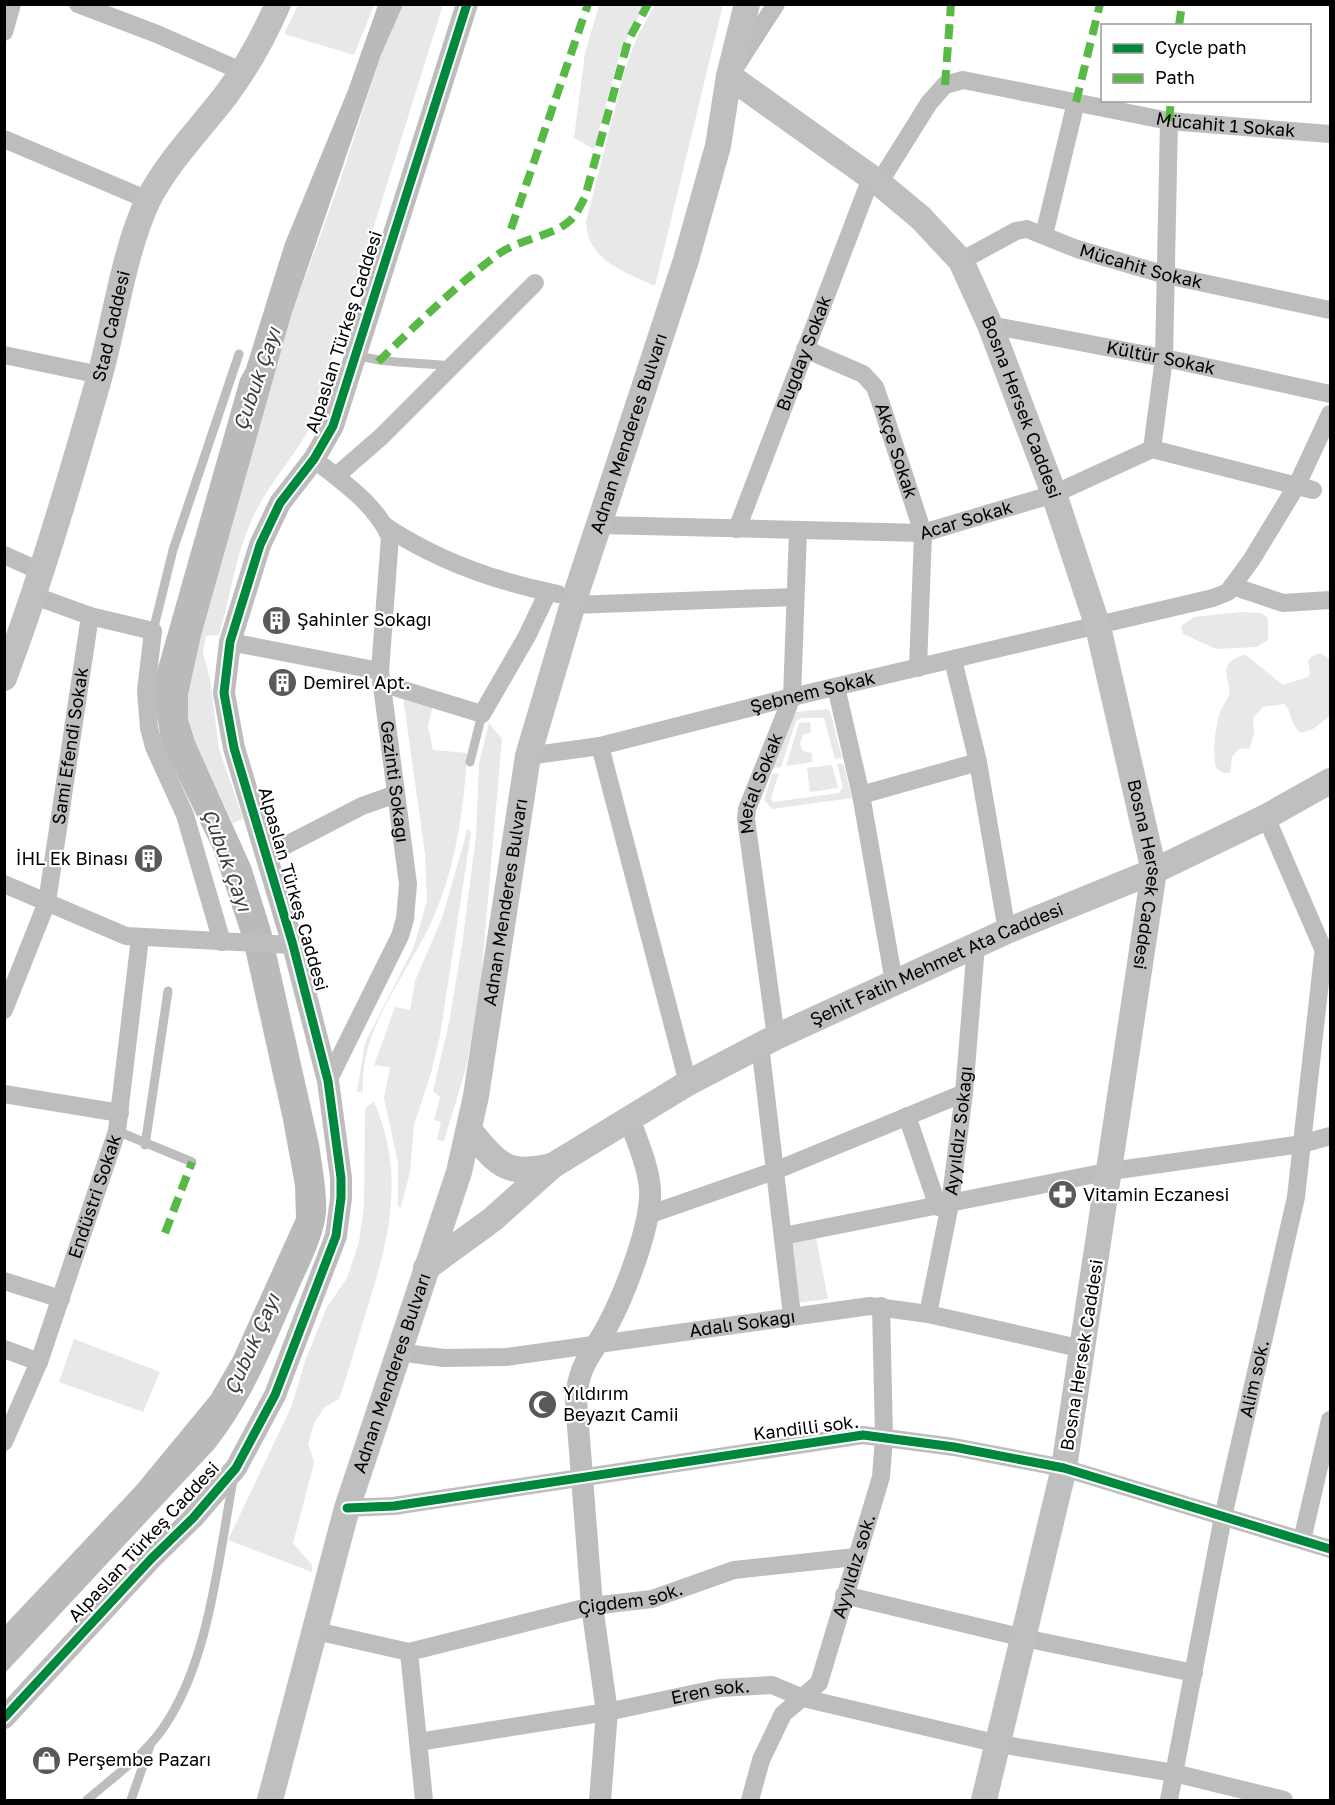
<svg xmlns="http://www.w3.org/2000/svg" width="1335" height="1805" font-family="'Golos Text',sans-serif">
<rect width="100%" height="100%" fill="#fff"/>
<!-- green -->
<path fill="#e8e8e8" d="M298 5V4L374 5 354 55 284 34Z
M403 5H443L313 421C298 453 272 479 256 511 236 550 231 594 219 635L206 636 203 653 210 679 219 749 243 818 233 824 195 741 188 719V695L201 636 291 316 339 184 381 55Z
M599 5H644L620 53 594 149 574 138 585 53Z
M655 5H723L655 286C624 271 588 262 586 222L625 69 637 37Z
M1242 612 1261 613 1268 618V640L1256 647 1216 649 1183 634 1181 626 1194 617Z
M1320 653 1330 659V716L1313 729 1301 733C1289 724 1293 712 1284 704L1263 707 1253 718 1254 733 1250 748 1239 749 1232 757 1230 773H1223L1216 768C1212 749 1215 731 1220 712 1222 706 1227 701 1229 695 1231 686 1224 675 1227 667 1230 660 1239 655 1246 655L1283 685 1308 677 1310 673 1308 661 1311 657Z
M403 697 433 706 428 726 433 750 467 753C464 806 457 859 437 909 413 970 358 1025 363 1093L357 1091 365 1043 413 949 427 901 425 854Z
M826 709 830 711 842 758 835 759 824 718H801L796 721 781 767 773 768 789 718 796 712Z
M810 722 811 732 803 735 800 744 803 751 812 753V762L786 766 799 723Z
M489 723 502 739 480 991 466 1068 444 1141 437 1140 441 1122 434 1120 440 1097 433 1091 449 1023 462 945 476 836 479 763Z
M843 763 852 798 772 809 764 800 772 774 779 773 771 798 773 802 839 793 843 787 837 764Z
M832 765 838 788 810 792 807 768Z
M468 828 471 833 440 1036 431 1073 414 1125 410 1172 401 1207H398V1163L384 1098 390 1067 374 1065 395 1007 410 1010 415 981 442 918Z
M374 1102C406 1175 389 1240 366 1312 357 1341 349 1370 339 1399L325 1407 315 1421 308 1444 314 1461 313 1467 293 1543 312 1565V1572L228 1540 292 1405 305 1361 327 1307 347 1278 359 1242 364 1205 365 1113 366 1107Z
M816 1237 828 1299 796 1303 791 1242Z
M74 1339 160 1372 143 1412 59 1382Z"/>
<!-- water -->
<path fill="#bababa" d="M378 5H403L381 55 291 316 201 636 188 695V719L195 741 251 866 271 930 319 1144C322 1166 327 1190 326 1213 323 1241 307 1269 296 1295 271 1352 253 1398 215 1448L5 1673 4 1626 136 1486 211 1395 233 1357 296 1218 295 1186 283 1120 243 940 213 849 162 745 154 700 155 678 240 379 246 368 285 243 348 90Z"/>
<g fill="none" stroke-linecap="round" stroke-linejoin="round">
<!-- service -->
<path stroke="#bdbdbd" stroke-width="9" d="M357 355C386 364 418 362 449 366
M153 631 173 550 239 354
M470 762 482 714
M117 1131 192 1162
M145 1145 168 991
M87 1800C111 1779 142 1757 161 1731 209 1665 218 1560 233 1481
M131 1800 151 1743"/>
<!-- minor -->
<g stroke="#bdbdbd" stroke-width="18">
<path d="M78 4 157 34 241 71"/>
<path d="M4 32 12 4"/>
<path d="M736 66 776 4"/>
<path d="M4 139 148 200"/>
<path id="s1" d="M879 183 929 103 945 85 963 80 1169 121 1330 134"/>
<path d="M1044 235 1076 102"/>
<path id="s2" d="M961 261 1016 231 1027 229 1077 249 1166 275 1330 310"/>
<path id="s3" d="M990 325 1179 361 1330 394"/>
<path id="s4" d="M805 349 863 374 875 387 883 410 923 533 918 668"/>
<path d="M4 355 100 375"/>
<path d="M1152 449 1164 358 1169 121"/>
<path id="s5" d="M314 459C342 482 375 503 390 537L380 671 408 884 405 919 400 936 328 1081"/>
<path d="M336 476 381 437 535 283"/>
<path id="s6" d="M600 525 923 533 1054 494 1152 449 1313 490"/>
<path d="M385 526C436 560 497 582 558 594"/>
<path id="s7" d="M737 529 871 178"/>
<path d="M4 555 42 572"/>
<path d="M1232 586 1283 603 1330 600"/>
<path d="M35 596 90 616 153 631 146 691 149 728 154 747 185 815 222 942"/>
<path d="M573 605 795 597"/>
<path d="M230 642 380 671"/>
<path d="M953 660 978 762 1007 931"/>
<path d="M381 683 482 714 527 636 548 592"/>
<path d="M836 687 861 795 894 982"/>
<path d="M600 746 688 1083"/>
<path id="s8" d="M528 756 600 746 792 697 1213 598 1228 592 1252 559 1297 485 1330 414"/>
<path d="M861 795 978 762"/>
<path d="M1266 817 1330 965"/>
<path d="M267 855 362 806 396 794"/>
<path d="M4 884 126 936 293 945"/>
<path id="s9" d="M4 1010 47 902 90 616"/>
<path id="s10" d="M776 1037 746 819 747 809 792 697 798 531"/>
<path d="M760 1045 792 1315"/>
<path d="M4 1094 120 1113"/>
<path d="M907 1116 938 1207"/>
<path d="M648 1215 777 1170 964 1093"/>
<path d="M783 1236 1111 1171 1302 1144 1330 1136"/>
<path d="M4 1281 61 1299"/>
<path id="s11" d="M928 1314 950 1204 964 1093 976 945"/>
<path d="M4 1349 39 1362"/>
<path id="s12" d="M397 1352 444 1358 506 1357 870 1306 928 1314 1083 1349"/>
<path id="s13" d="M4 1442 39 1362 117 1131 140 938"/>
<path d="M347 1508 394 1506 863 1435 954 1447 1064 1468 1330 1549"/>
<path d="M1302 1540 1330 1420"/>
<path d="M844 1595 1024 1638 1194 1673"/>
<path d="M316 1631 409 1652 424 1800"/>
<path id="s14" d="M409 1652 592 1606 652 1599 734 1570 855 1557"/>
<path id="s15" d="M418 1742 607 1712 720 1688 772 1685 803 1698 999 1744 1174 1773 1284 1800"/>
<path id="s16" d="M750 1800 761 1760 783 1714 819 1683 881 1477 884 1438 881 1306"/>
<path id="s17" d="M1169 1800 1223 1517 1296 1197 1323 955"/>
</g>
<!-- tertiary -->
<path stroke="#bdbdbd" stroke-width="22" d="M4 1718 151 1559 193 1518 236 1468 275 1395 336 1236 341 1198V1178L328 1081 293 945 234 748 224 693 230 642 260 545 280 503 314 459 333 426 467 4
M600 1800 607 1712 592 1606 576 1400C579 1361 592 1356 608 1325 625 1293 652 1224 650 1189 648 1165 637 1141 629 1118"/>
<!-- secondary -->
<g stroke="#bfbfbf" stroke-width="26">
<path id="s18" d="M729 76 879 183 921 218 961 261 990 325 1054 494 1098 627 1154 871 1064 1468 984 1800"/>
<path id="s19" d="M4 678C41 579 71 477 100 375 115 320 124 251 148 200 168 161 200 129 226 95 247 67 264 36 278 4"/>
<path id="s20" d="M552 1166 688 1083 776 1037 1007 931 1154 871 1266 817 1330 781"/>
<path d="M426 1268 493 1219 552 1166C505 1177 498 1164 469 1130"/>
<path id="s21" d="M270 1800 347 1508 459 1172 476 1096 528 756 575 597 686 260 718 146 729 76 747 4"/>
</g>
<!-- quiet -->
<path stroke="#58b947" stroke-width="8" stroke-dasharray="15 8" stroke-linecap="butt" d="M1179 26 1182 4
M945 85 951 4
M1076 102 1100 4
M1169 121 1171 100
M511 229 588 4
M378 362C416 325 454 287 497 255 519 239 549 237 567 223 576 217 580 206 585 197L628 41 648 4
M165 1233 192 1162"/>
<defs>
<path id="cycleway" d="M347 1508 394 1506 863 1435 954 1447 1064 1468 1330 1549
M4 1718 151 1559 193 1518 236 1468 275 1395 336 1236 341 1198V1178L328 1081 293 945 234 748 224 693 230 642 260 545 280 503 314 459 333 426 467 4"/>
</defs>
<!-- cycleway casing -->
<use href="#cycleway" stroke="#fff" stroke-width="13"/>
<!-- cycleway -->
<use href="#cycleway" stroke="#00873e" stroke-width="9"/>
</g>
<!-- icons -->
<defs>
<symbol id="building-disc" viewBox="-11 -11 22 22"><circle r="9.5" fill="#595959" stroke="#fff"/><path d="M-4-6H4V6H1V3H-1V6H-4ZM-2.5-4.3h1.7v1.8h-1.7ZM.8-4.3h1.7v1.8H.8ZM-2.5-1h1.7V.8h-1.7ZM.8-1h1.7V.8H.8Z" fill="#fff"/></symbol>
<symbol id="pharmacy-disc" viewBox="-11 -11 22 22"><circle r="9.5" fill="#595959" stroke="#fff"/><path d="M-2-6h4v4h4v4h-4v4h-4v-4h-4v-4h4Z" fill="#fff"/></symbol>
<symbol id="mosque-disc" viewBox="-11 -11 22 22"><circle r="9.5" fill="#595959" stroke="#fff"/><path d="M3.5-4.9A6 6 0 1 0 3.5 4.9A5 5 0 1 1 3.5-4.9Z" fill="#fff"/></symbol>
<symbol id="shop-disc" viewBox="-11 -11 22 22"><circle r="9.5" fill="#595959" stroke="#fff"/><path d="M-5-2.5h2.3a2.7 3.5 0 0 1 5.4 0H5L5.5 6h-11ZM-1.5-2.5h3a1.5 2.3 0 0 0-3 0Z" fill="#fff"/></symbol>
</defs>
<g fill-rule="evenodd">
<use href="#building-disc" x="260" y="604" width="33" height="33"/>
<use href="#building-disc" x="266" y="666" width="33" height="33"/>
<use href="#building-disc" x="132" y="842" width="33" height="33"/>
<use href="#pharmacy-disc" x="1046" y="1178" width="33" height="33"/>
<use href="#mosque-disc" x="526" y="1388" width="33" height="33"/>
<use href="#shop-disc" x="30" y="1744" width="33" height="33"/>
</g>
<g text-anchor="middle" stroke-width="4.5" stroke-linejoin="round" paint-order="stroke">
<!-- street labels -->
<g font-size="18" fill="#000" stroke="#fff">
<text dy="6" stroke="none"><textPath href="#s1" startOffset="404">Mücahit 1 Sokak</textPath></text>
<text dy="6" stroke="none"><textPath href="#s2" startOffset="194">Mücahit Sokak</textPath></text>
<text dy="6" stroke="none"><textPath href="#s19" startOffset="368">Stad Caddesi</textPath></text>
<text transform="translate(344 332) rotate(-72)" y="6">Alpaslan Türkeş Caddesi</text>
<text dy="6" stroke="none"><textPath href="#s7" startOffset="188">Buğday Sokak</textPath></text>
<text dy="6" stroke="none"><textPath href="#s3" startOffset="174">Kültür Sokak</textPath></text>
<text dy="6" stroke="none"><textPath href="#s18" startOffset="456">Bosna Hersek Caddesi</textPath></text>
<text dy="6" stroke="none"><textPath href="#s21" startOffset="1416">Adnan Menderes Bulvarı</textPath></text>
<text dy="6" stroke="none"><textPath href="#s4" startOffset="148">Akçe Sokak</textPath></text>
<text dy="6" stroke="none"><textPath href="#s6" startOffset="368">Acar Sokak</textPath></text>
<text dy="6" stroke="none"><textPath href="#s8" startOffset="292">Şebnem Sokak</textPath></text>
<text dy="6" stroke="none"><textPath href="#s9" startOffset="274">Sami Efendi Sokak</textPath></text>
<text dy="6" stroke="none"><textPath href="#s5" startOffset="356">Gezinti Sokağı</textPath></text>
<text dy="6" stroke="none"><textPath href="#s10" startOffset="258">Metal Sokak</textPath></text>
<text dy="6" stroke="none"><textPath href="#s18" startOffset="942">Bosna Hersek Caddesi</textPath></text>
<text transform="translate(293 889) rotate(74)" y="6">Alpaslan Türkeş Caddesi</text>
<text dy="6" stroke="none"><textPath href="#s21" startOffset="930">Adnan Menderes Bulvarı</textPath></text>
<text dy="6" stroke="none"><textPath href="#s20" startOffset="435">Şehit Fatih Mehmet Ata Caddesi</textPath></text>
<text dy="6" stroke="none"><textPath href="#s11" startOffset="186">Ayyıldız Sokağı</textPath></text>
<text dy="6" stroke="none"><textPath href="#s13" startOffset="262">Endüstri Sokak</textPath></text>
<text dy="6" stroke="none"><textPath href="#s12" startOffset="348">Adalı Sokağı</textPath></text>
<text transform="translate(1082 1355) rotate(-81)" y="6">Bosna Hersek Caddesi</text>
<text dy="6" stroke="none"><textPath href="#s21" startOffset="444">Adnan Menderes Bulvarı</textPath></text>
<text dy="6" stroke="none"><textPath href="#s17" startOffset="430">Alim sok.</textPath></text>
<text transform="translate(806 1428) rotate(-7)" y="6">Kandilli sok.</text>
<text transform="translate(144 1542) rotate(-47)" y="6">Alpaslan Türkeş Caddesi</text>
<text dy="6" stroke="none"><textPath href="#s16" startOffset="262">Ayyıldız sok.</textPath></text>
<text dy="6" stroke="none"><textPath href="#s14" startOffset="228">Çiğdem sok.</textPath></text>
<text dy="6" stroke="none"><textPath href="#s15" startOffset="297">Eren sok.</textPath></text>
</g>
<!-- poi labels -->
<g font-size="18" fill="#000" stroke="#fff" text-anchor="start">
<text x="297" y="626">Şahinler Sokağı</text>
<text x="303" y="689">Demirel Apt.</text>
<text x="128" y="865" text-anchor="end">İHL Ek Binası</text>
<text x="1083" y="1201">Vitamin Eczanesi</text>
<text x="563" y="1400">Yıldırım<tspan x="563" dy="21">Beyazıt Camii</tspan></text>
<text x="67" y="1766">Perşembe Pazarı</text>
</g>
<!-- water labels -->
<g font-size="20" font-style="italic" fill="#3e3e3e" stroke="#fff">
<text transform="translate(257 379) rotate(-71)" y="7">Çubuk Çayı</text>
<text transform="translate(227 860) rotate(70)" y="7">Çubuk Çayı</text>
<text transform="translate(252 1344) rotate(-66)" y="7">Çubuk Çayı</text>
</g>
</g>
<!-- border -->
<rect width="1335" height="1805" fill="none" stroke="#000000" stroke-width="12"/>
<!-- legend -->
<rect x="1101" y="24" width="210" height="78" fill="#ffffff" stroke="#999999" stroke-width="1.5"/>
<rect x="1113" y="44" width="30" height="9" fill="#00873e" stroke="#999999" stroke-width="1.5"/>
<text x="1155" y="54" font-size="18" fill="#000000">Cycle path</text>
<rect x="1113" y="74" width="30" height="9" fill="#58b947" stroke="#999999" stroke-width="1.5"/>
<text x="1155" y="84" font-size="18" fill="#000000">Path</text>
</svg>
